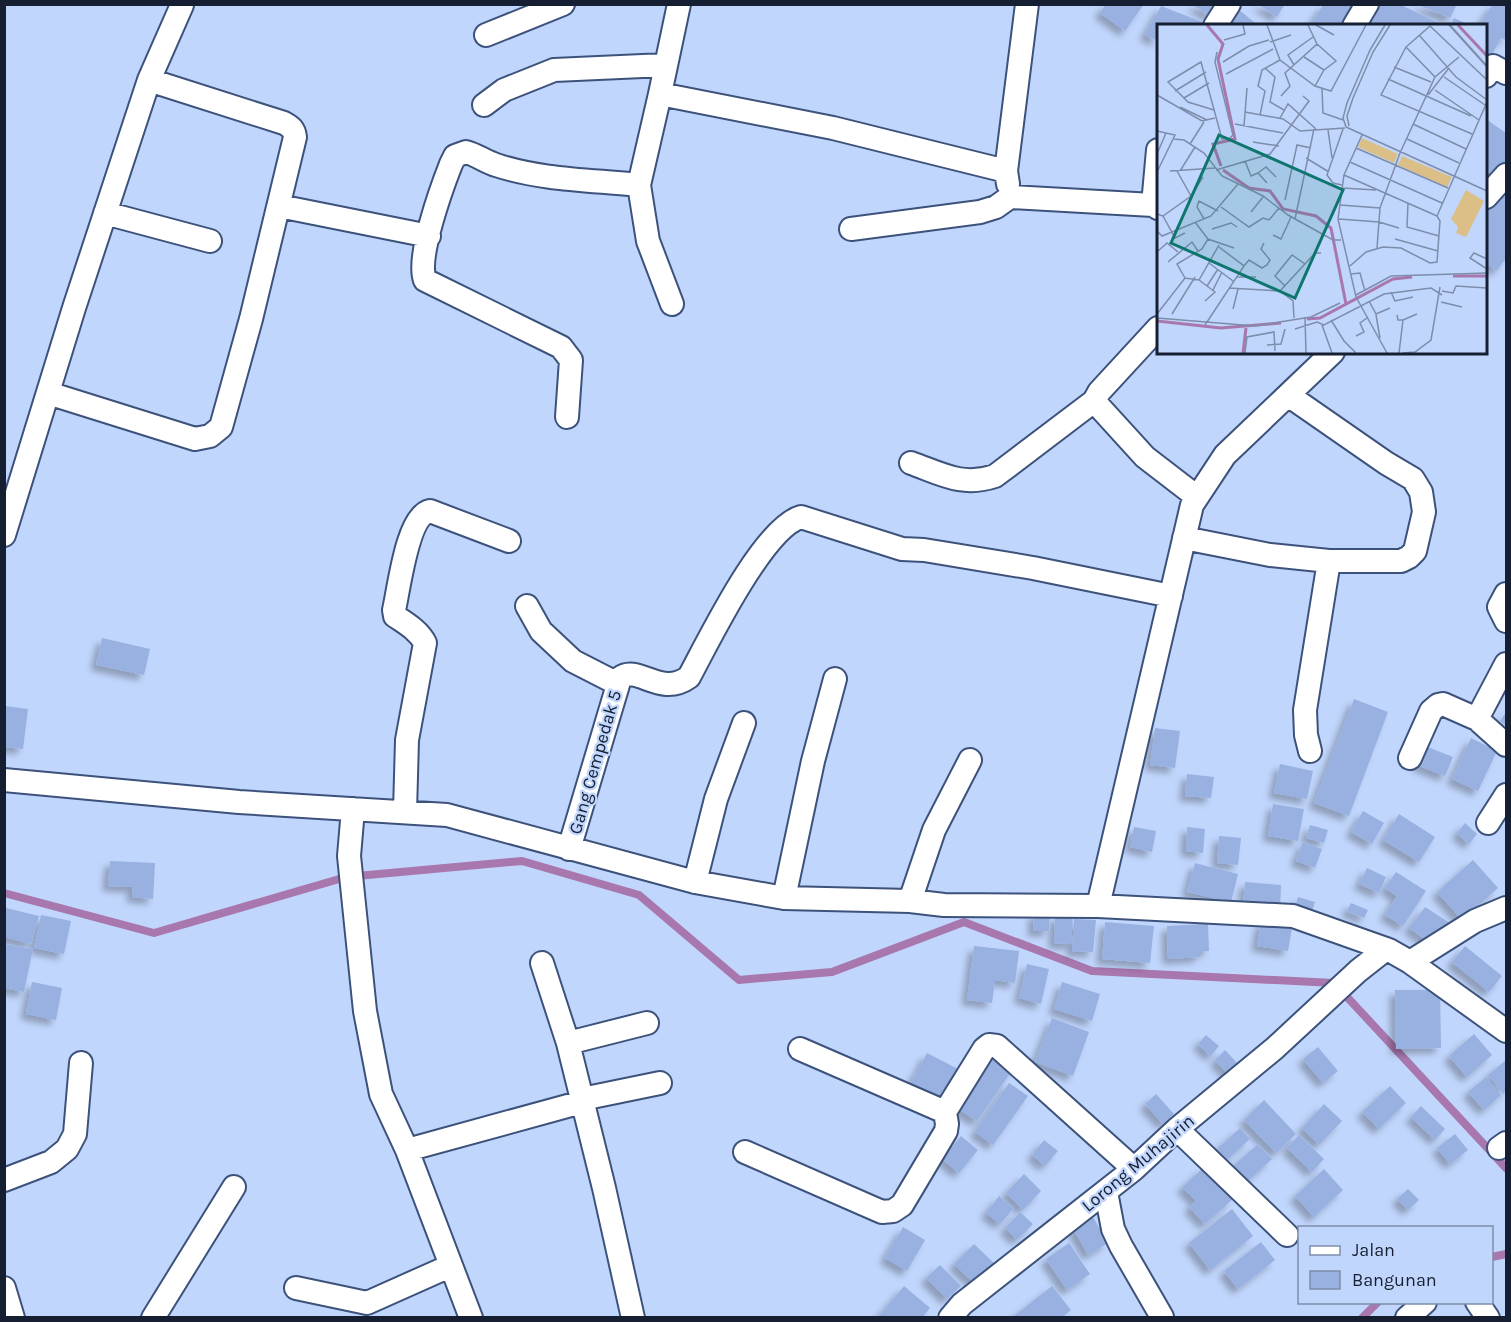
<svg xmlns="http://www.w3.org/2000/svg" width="1511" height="1322" font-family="Karla,sans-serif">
<defs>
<filter id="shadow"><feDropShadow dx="-5.5" dy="5.5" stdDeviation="3" flood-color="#0004"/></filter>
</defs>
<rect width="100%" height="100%" fill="#c1d6fd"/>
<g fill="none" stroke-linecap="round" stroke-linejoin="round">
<!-- stream -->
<path stroke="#a877ae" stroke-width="8" d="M4 893 154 933 346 877 522 861 639 895 739 980 832 972 964 922 1092 971 1334 983 1506 1168
M1492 1257 1506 1254
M1362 1318 1378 1302"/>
</g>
<!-- building -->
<path fill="#98b1e0" filter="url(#shadow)" d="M1106 4H1144L1125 31 1100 13Z
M1192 4H1217L1209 16Z
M1258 4H1285L1277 17Z
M1380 4H1399L1445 26H1368Z
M1416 4H1457L1450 18Z
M1493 4H1506V40L1501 38 1486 65V26H1479Z
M1323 5H1362L1349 26H1310Z
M1161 6 1205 23 1203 26H1158V41L1145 35Z
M1238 9 1259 26H1227Z
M1454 18 1472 26H1450Z
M1486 119 1506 133V172L1499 180 1486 170Z
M1506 185V259L1496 271 1486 263V204Z
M102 638 150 649 144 675 96 665Z
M1354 699 1388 712 1349 816 1314 803Z
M5 706 28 709 23 749 5 747Z
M1506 712V726L1500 721Z
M1155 728 1180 731 1175 768 1150 765Z
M1471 738 1497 751 1478 791 1452 779Z
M1425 746 1453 757 1445 776 1417 765Z
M1280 764 1313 771 1307 799 1274 793Z
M1187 774 1214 777 1211 798 1185 796Z
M1273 804 1304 809 1298 841 1268 836Z
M1363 811 1384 823 1372 844 1351 832Z
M1399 814 1435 837 1419 862 1383 840Z
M1465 823 1477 834 1469 844 1457 833Z
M1310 825 1328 830 1324 843 1306 838Z
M1134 827 1156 831 1152 852 1130 847Z
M1187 827 1205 829 1203 853 1186 851Z
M1219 836 1241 838 1238 865 1217 863Z
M1303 842 1322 849 1315 868 1296 861Z
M1473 860 1498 888 1462 920 1437 892Z
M110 861 155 863 153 899 132 897 133 887 108 886Z
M1195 863 1238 874 1231 902 1187 892Z
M1367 868 1386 877 1379 893 1359 884Z
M1396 872 1426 891 1403 926 1385 915 1397 896 1385 888Z
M1245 882 1281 885 1280 910 1243 907Z
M1298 897 1315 902 1310 916 1294 911Z
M1351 903 1368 910 1364 918 1347 911Z
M1425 907 1450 923 1434 946 1409 928Z
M6 908 39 916 31 944 4 937Z
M1034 913 1050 914 1049 931H1033Z
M41 915 71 921 64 954 34 948Z
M1055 916H1073L1071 944 1054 943Z
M1074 919 1096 920 1093 952 1072 951Z
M1261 921 1292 927 1288 951 1257 946Z
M1105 922 1154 926 1150 963 1102 959Z
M1208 924 1209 951 1200 952V957L1168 959 1167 926Z
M4 944 33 949 24 992 4 988Z
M974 946 1019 951 1015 983 995 980 992 1003 967 1000Z
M1465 946 1502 976 1489 992 1452 962Z
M1027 964 1049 969 1041 1004 1019 998Z
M32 982 62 988 56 1020 26 1014Z
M1062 982 1100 994 1092 1021 1054 1009Z
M1395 990H1440L1441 1048 1396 1049Z
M1052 1018 1089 1032 1073 1076 1035 1062Z
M1474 1034 1492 1055 1467 1077 1449 1056Z
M1206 1035 1219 1046 1211 1056 1198 1044Z
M1318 1047 1338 1071 1323 1083 1303 1059Z
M1225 1050 1240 1066 1230 1076 1215 1060Z
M993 1051 1015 1066 977 1121 955 1107Z
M927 1053 960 1070 944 1100 911 1083Z
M1506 1060V1091L1503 1094 1488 1075Z
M1486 1077 1501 1095 1484 1110 1468 1092Z
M1009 1083 1028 1096 993 1145 975 1132Z
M1390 1086 1406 1103 1379 1129 1362 1112Z
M1156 1094 1174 1114 1163 1124 1145 1104Z
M1264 1100 1296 1134 1276 1153 1244 1120Z
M1324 1104 1342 1121 1319 1145 1302 1128Z
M1421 1106 1445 1129 1435 1140 1411 1117Z
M1240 1128 1250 1139 1227 1160 1217 1149Z
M1455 1134 1468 1150 1450 1164 1437 1148Z
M1299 1135 1324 1159 1312 1172 1287 1148Z
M961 1136 978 1150 959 1173 942 1159Z
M1044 1140 1058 1151 1045 1166 1032 1155Z
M1258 1144 1272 1159 1247 1182 1233 1166Z
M1204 1167 1233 1199 1205 1224 1189 1207 1196 1201 1182 1187Z
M1324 1169 1343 1190 1314 1217 1295 1196Z
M1024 1174 1041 1191 1023 1210 1006 1193Z
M1408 1189 1419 1200 1408 1210 1397 1199Z
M999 1196 1014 1208 1000 1224 986 1213Z
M1232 1209 1253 1236 1210 1270 1189 1243Z
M1020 1212 1033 1224 1017 1240 1005 1228Z
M1093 1217 1108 1243 1088 1255 1073 1228Z
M903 1227 925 1240 907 1271 885 1258Z
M1261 1242 1275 1260 1238 1289 1224 1271Z
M1069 1243 1090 1274 1067 1290 1046 1259Z
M974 1244 996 1265 976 1285 954 1264Z
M940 1265 961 1286 947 1299 926 1278Z
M904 1286 930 1308 922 1318H877Z
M1052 1286 1071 1310 1061 1318H1015L1014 1316Z"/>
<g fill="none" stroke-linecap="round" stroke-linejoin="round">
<defs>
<path id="minor" d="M679 4 660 94 833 128 1006 171
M1215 26 1229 4
M1354 26 1367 4
M486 35 563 4
M1486 76 1493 66 1506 73
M484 105 504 90 554 70 665 65
M1008 184 1006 171 1027 4
M639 185 648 241 672 304
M1486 197 1506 175
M1153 205 1158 150
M279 206 429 236
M105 213 210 241
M851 229 980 212 996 207 1010 197 1153 205 1158 208
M48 393 195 439 210 436 221 427 251 319 295 137C294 129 291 127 284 123L149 80
M1094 401 1145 457 1197 497
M567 417 571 360 561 347 425 280C416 258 442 187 451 164L455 156 466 152C477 155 486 162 496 165 541 180 592 180 639 185L660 94
M911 463C942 474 962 487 995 476L1094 401 1099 392 1158 328
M4 535 74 308 149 80 182 5
M1184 538 1270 555 1329 561H1401L1409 557 1415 551 1424 512 1421 492 1413 479 1386 463 1288 395
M1506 594 1499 607 1506 621
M527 606 541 631 573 661 618 684
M1506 664 1477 719 1506 745
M1310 751 1306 735 1305 710 1329 561
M1410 758 1431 711 1438 705 1443 704 1477 719
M4 780 239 802 447 815 695 882 784 898 910 901 944 905 1098 906 1293 916 1389 950 1410 962 1506 1031
M353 809 349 856 365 1011 381 1094 407 1150 471 1318
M405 812 407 740 425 643C419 631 407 624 395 616L394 610C399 589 407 516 430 511L509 541
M1488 823 1506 795
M569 849 620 678C638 664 660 698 689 677 709 640 763 528 801 517L902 549 924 550 1033 568 1171 596
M695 882 716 799 744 723
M784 898 813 761 835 679
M910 901 934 830 970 760
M1098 906 1192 505 1225 455 1333 352
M1410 962 1475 921 1506 908
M542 963 568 1043 604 1188 633 1318
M568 1043 647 1023
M800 1049 945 1112 984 1049 989 1045 997 1046 1134 1169
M582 1099 660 1083
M1177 1129 1287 1235
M1499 1148 1506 1143
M407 1150 582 1102
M745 1152 882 1212 893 1211 902 1205 946 1131 947 1124 945 1112
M4 1180 51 1162 67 1149 75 1134 81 1063
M1106 1192 1113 1229 1121 1246 1162 1317
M4 1288 13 1318
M296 1288 367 1303 450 1266
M1477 1302 1488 1318
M153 1318 234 1187
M950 1318 962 1304 1134 1169 1177 1129 1275 1048 1358 971 1386 949
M1407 1318 1425 1302"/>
</defs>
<!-- minor casing -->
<use href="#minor" stroke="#3c527b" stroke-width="26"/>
<!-- minor -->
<use href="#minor" stroke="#fff" stroke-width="22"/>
</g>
<g text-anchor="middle" stroke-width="4.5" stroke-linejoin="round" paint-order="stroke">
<!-- street labels -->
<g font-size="18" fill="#161f31" stroke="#c1d6fd">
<text transform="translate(595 762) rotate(-74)" y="6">Gang Cempedak 5</text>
<text transform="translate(1138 1163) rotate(-40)" y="6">Lorong Muhajirin</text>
</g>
</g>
<!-- overview -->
<g transform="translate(1157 24)">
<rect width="330" height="330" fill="#c1d6fd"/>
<path d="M205 114 241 130 237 139 201 123ZM245 132 295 153 290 163 241 141ZM309 166 327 177 309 213 299 209 301 203 294 195Z" fill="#dcbf87"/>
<path fill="none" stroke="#a877ae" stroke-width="3" d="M50 1 66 20 61 35 78 115 56 120 64 142M301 1 330 32M66 146 92 164 113 167 126 185 159 192 174 204 189 280M296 252H330M150 295 163 294 236 255 255 253M0 297 64 304 124 299M86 329 89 304"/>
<path fill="none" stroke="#7d8dab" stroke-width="1.5" d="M110 1 123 36 158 62 174 67 209 1M159 1 177 11M292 1 330 43M293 1 330 42M262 11 299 53 330 76M67 16 88 10 86 1M113 18 134 11M249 23 224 71 315 110M147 33 167 46M66 38 92 22 112 16M137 41 131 31 156 13M237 43 274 58M108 44 118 53 113 78 127 86M69 50 116 25M278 53 249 23 273 2 330 56M287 53 328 81M231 55 314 92M158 62 167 46 179 37 160 20M165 65 166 89 186 96M278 66 322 96M18 67 49 48M0 71 45 97 58 94M271 71 292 44M124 72 133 62 128 49 160 20 151 1M27 74 52 59M23 83 50 96M57 86 31 78 11 58 44 38 65 115 73 114 76 111 58 38 60 28M88 88 126 95 143 107 188 104M103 91 108 67 101 62 105 46 123 36M123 94 131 80 159 105M78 100 126 109M256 100 309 125M87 102 90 64M192 102 190 92 196 74 216 28 233 1M189 103 330 167M189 103 186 94 190 79 213 26 228 1M171 106 175 134M0 107 18 111 0 148M205 111 187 151 181 195 199 273 230 329M17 115 27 116 47 129 65 152 106 172 131 191 176 216H184M250 115 302 139M96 118 122 122M33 120 47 98M199 124 291 164M0 130 9 109M149 134 172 148M88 137 94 152 101 149 110 159M193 138 285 179M59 146 113 130 152 77 146 72M13 147 58 144M23 147 38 123M101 149 109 143 119 153M187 151 280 192M185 161 176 159 170 151 186 105M185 164 219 166M34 172 46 153M128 176 140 121 154 124M251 179 250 203 282 212M183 181 223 184M64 183 92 203 106 194 112 196 122 184M94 188 106 173M0 190 6 192 18 214 28 209M6 192 34 172 20 147M280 192 330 78M47 195 40 183 42 177 61 187M138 195 157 105M182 195 222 198 242 204M38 198 51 215 77 224M55 205 74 199 80 203M0 207 5 212 54 192 81 160M116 211 124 215 134 193M238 215 281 227M220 224 223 184 243 129 278 53 302 33M1 227 10 219 21 228M330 235 317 229 313 234 330 245M11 238 35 218 41 227M52 239 76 257M87 242 92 236 105 244 110 241 113 236 104 225 107 219M193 242 209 228 226 223 244 224 273 239 280 238 283 197 280 192M194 250 203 249 208 267M80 253H99M28 254 20 240 45 225 51 215M42 256 58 268 48 277M50 262 61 245M128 262 118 252 135 231 148 240M72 264 123 267 136 277 137 294M56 266 65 248M123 267 158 229H164M285 267 296 269 299 262 330 264M234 268 238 277 256 273M199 271 234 252 330 249M212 277 219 290 233 284M284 278 305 283M76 285 81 265M0 290 28 254 42 256 62 221M15 290 38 253M219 291 223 314M240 291 241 296H246L260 290M148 293 149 329M0 294 98 302 154 293 183 279M174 296 187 317 199 329M48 301 87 242 62 223M165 301 175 329M138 305 160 298 167 301 227 270 274 264 285 271M199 312 207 308 203 299 210 294M110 321 124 320 128 305M88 329 90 313 117 308 118 327M242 329 246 296M246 329 258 328 274 316 283 263"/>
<path fill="#0f766e" fill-opacity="0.15" stroke="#0f766e" stroke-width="3" d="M62 111 186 166 138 274 14 219Z"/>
<rect width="330" height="330" fill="none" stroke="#161f31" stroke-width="3"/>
</g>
<!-- border -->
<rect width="1511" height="1322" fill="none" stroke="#161f31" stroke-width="12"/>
<!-- legend -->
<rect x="1298" y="1226" width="195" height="78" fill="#c1d6fd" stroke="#7d8dab" stroke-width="1.5"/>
<rect x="1310" y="1246" width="30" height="9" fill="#ffffff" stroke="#7d8dab" stroke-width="1.5"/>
<text x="1352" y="1256" font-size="18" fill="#161f31">Jalan</text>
<rect x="1310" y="1271" width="30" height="18" fill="#98b1e0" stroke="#7d8dab" stroke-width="1.5"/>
<text x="1352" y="1286" font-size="18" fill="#161f31">Bangunan</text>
</svg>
